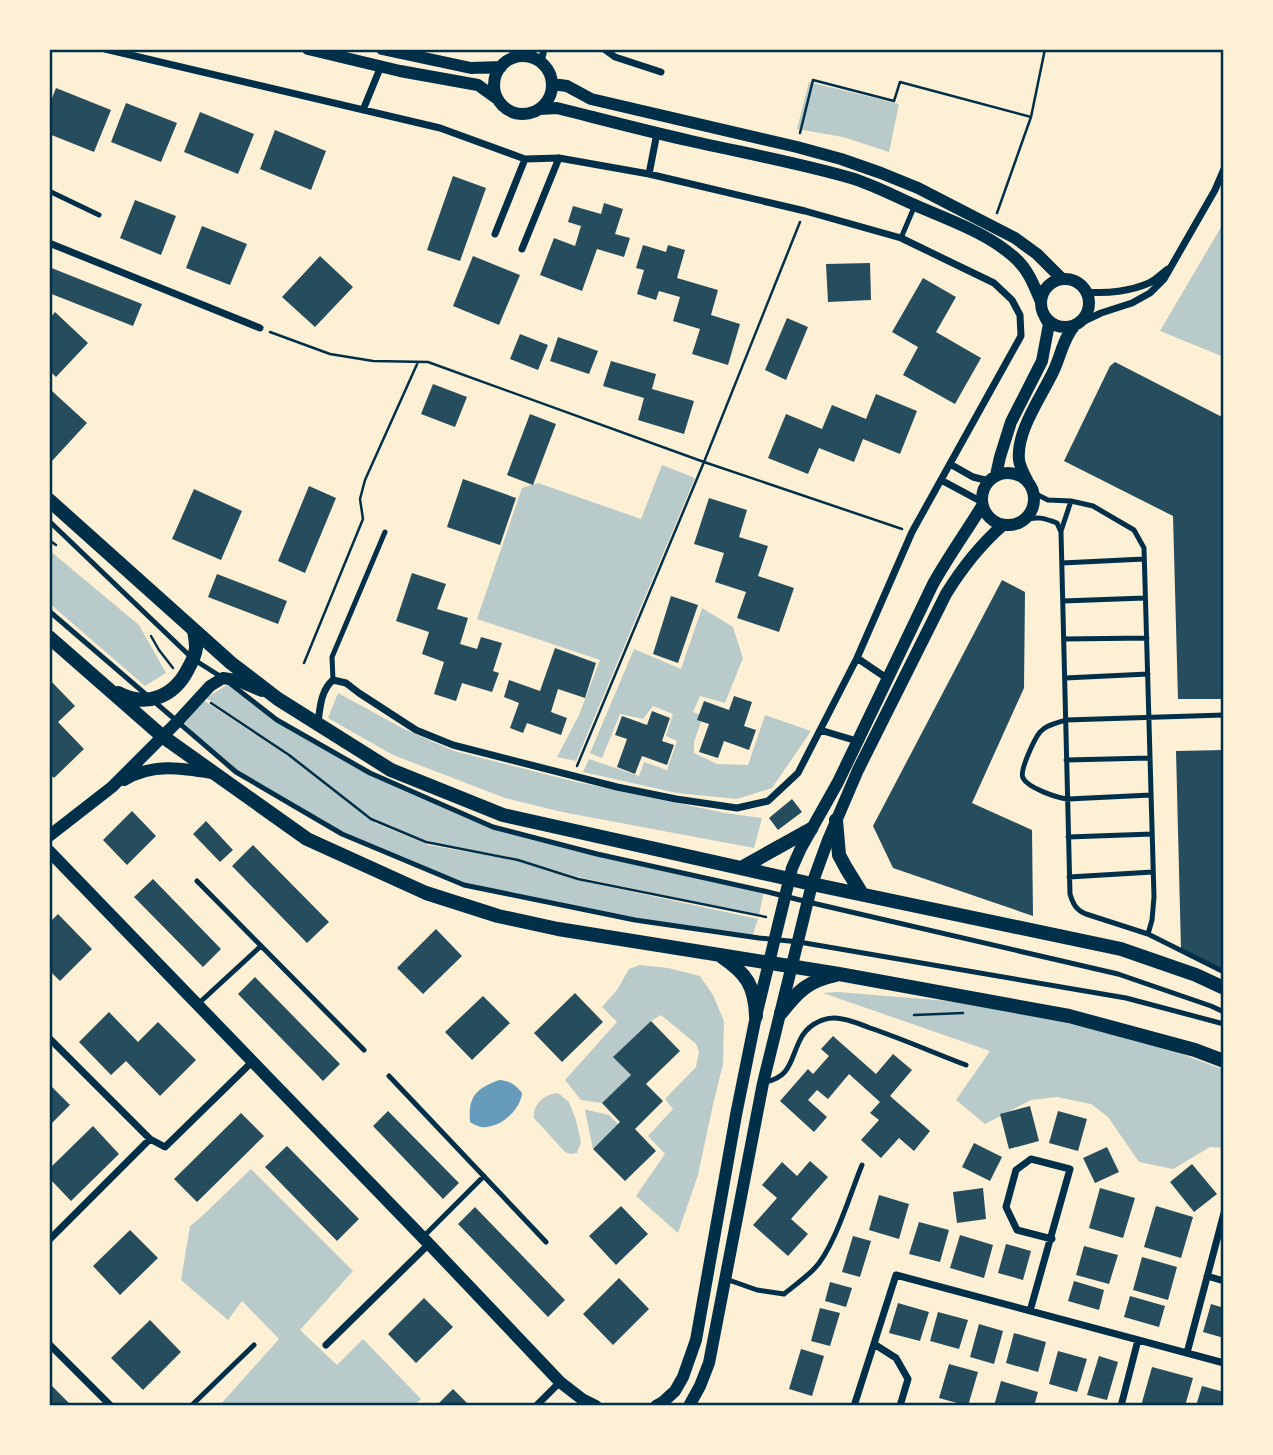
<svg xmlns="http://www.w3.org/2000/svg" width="1273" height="1455" font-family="'Golos Text',sans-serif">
<rect width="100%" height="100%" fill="#fdf0d5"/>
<!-- green -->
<path fill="#b9caca" d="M809 82 899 104 889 152 843 137 797 129Z
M1224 222V357L1160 331Z
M662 465 695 478 576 761 557 757 579 715 600 660 477 619 522 488 538 483 641 519Z
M49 550 139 625 166 673 145 686 49 603Z
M702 608 733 627 743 658 725 703 700 696 693 712 703 716 694 742V753L717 764 748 765 765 715 811 731 772 788 737 799 677 793 583 772 589 759 639 776 644 762 667 770 677 741 666 736 673 714 653 706 643 719 620 714 602 758 590 753 634 649 681 669Z
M227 685 277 720 370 773 493 827 764 891 759 915 578 877 518 859 430 842 374 819 347 800 375 823 429 845 518 861 578 880 758 919 752 937 630 919 464 885 342 834 238 774 183 722 203 700 288 756 290 755 206 698Z
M338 693 404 729 454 751 572 781 725 813 762 818 754 848 562 812 505 798 393 755 328 718Z
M640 965 668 968 700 976 713 995 724 1021 723 1064 712 1109 698 1175 678 1233 636 1196 665 1154 648 1136 673 1109 665 1099 696 1067 699 1052 696 1044 661 1015 651 1021 614 1057 631 1075 602 1103 581 1100 565 1080 617 1022 602 1007 617 990 629 969Z
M838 992 948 1001 1074 1022 1153 1043 1224 1070V1148L1210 1147 1173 1169 1139 1162 1108 1117 1091 1104 1057 1097 1031 1100 985 1124 956 1100 990 1051 823 993Z
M558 1093 569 1102 576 1120 581 1142 577 1153 570 1154 565 1152 534 1118C533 1104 544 1094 558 1093Z
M585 1110H587L609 1115 618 1124 593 1149Z
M251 1169 353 1271 300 1330 337 1365 363 1339 421 1399 414 1406H219L279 1339 242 1301 228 1320 181 1280 190 1226 199 1219Z"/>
<!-- water -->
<path fill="#669bbc" d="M499 1080C510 1081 515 1084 522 1093 521 1108 503 1126 486 1127 480 1128 475 1125 470 1122 468 1096 476 1089 499 1080Z"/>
<!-- building -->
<path fill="#264d5e" d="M56 88 111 110 94 152 49 134V106Z
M126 103 177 123 161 162 111 142Z
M200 112 254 134 238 174 184 152Z
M275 130 326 151 311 190 260 169Z
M453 176 486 188 460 261 427 250Z
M135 200 176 216 161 255 120 238Z
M604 203 623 209 615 234 630 238 624 257 597 249 582 291 540 275 554 238 575 246 581 226 568 222 573 206 601 214Z
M202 226 247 244 230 285 186 268Z
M643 245 666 252 668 245 685 250 677 278 718 290 711 315 740 324 728 365 692 354 700 329 673 321 680 297 659 291 656 300 637 294 644 270 636 268Z
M320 256 353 287 315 327 282 297Z
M473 256 520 275 499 325 453 306Z
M870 263 871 300 828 302 826 264Z
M49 267 142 304 133 326 49 293Z
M923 278 956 297 936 332 981 358 955 404 903 375 918 347 892 332Z
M55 312 88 343 56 377 49 370V319Z
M787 318 808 327 786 380 765 370Z
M520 334 548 345 538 370 510 359Z
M558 337 598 351 589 374 550 361Z
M611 361 656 374 652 389 694 401 684 434 638 420 644 398 603 386Z
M1115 362 1224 418V699H1178L1173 516 1064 461 1110 366Z
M433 384 467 397 455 427 421 414Z
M52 391 87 423 52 461 49 458V394Z
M876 394 917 411 900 454 863 439 854 462 819 448 808 474 768 458 786 414 822 429 832 405 866 419Z
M530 414 556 424 533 485 507 475Z
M463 479 516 498 500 545 447 527Z
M309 486 336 498 305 573 278 561Z
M194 489 242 511 221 560 172 539Z
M709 498 747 510 739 537 768 546 758 576 794 588 779 632 737 618 746 592 715 582 724 553 694 544Z
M412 573 446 584 437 609 468 618 460 644 477 649 481 637 502 643 493 671 499 673 492 692 462 683 456 701 434 694 444 662 422 654 429 632 396 621Z
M217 574 287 601 278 624 208 597Z
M1002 580 1025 592 1024 688 972 803 1032 830 1033 916 893 868 873 826Z
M671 596 698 605 678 663 653 654Z
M555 648 596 663 585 698 558 689 551 712 567 718 561 735 527 723 523 733 510 728 519 703 504 697 509 680 540 691Z
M49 679 75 706 58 722 84 749 54 778 49 773Z
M734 696 752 702 744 726 756 730 749 750 724 741 718 758 699 752 709 724 697 720 704 701 729 710Z
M652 711 670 718 662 741 674 745 667 765 642 756 635 774 617 767 627 739 615 735 622 716 647 725Z
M1224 750V971L1181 949 1176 751Z
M792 799 802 812 778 830 769 818Z
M132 811 156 836 127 865 103 840Z
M206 821 233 850 220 862 193 834Z
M253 845 329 922 307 943 232 866Z
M153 879 221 949 203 967 134 897Z
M58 914 92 949 60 981 49 970V923Z
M436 929 462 956 423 994 397 968Z
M255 977 340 1064 323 1081 238 994Z
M575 993 603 1022 562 1062 534 1033Z
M483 996 510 1023 472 1060 445 1032Z
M109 1012 138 1042 158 1022 196 1060 160 1096 126 1061 111 1075 79 1042Z
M651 1021 680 1051 646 1084 663 1101 635 1129 656 1151 625 1181 593 1149 620 1122 602 1103 631 1075 613 1057Z
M833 1036 876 1074 893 1054 912 1070 890 1096 930 1131 914 1151 899 1138 881 1158 861 1140 879 1120 870 1113 880 1102 849 1074 828 1099 817 1090 808 1100 827 1117 814 1132 780 1101 808 1069 813 1074 829 1056 821 1049Z
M49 1084 70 1105 49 1126Z
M1030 1106 1039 1141 1009 1149 1000 1114Z
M388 1111 459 1183 443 1199 373 1126Z
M1058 1111 1087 1119 1078 1151 1049 1143Z
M241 1113 264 1136 197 1202 174 1179Z
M93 1126 119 1154 71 1201 49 1178V1169Z
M974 1143 1002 1157 990 1181 962 1167Z
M287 1146 359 1219 337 1241 265 1167Z
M1107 1147 1119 1172 1095 1183 1083 1158Z
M810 1161 828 1177 791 1219 808 1234 788 1256 753 1225 777 1198 762 1185 782 1162 797 1176Z
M1192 1164 1217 1194 1194 1212 1170 1182Z
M983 1188 986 1219 957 1223 953 1192Z
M1100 1188 1135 1198 1123 1238 1089 1228Z
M879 1195 909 1204 899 1239 869 1230Z
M621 1206 648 1234 616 1265 589 1236Z
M1156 1206 1193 1217 1181 1258 1144 1247Z
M475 1207 565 1300 548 1317 458 1224Z
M919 1222 949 1230 940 1262 909 1254Z
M130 1230 158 1258 120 1295 93 1266Z
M960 1235 993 1245 984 1278 950 1268Z
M853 1236 871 1241 860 1277 842 1272Z
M1006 1244 1031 1251 1023 1280 998 1273Z
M1084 1246 1118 1255 1109 1284 1076 1275Z
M1142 1257 1177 1267 1168 1300 1133 1290Z
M619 1278 649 1309 613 1345 583 1314Z
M1074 1281 1104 1290 1099 1310 1068 1301Z
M830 1282 852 1288 846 1307 825 1301Z
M1130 1296 1165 1306 1159 1327 1124 1317Z
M424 1298 453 1327 416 1363 388 1334Z
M898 1303 929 1312 920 1341 889 1333Z
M1211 1304 1224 1308V1338L1203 1332Z
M820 1308 840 1313 830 1346 811 1341Z
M938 1312 968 1320 959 1349 930 1341Z
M150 1320 181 1352 143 1390 111 1358Z
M979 1324 1003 1331 994 1364 970 1357Z
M1014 1333 1046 1342 1038 1372 1006 1363Z
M801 1349 824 1356 812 1396 789 1389Z
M1058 1351 1087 1359 1077 1392 1049 1384Z
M1099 1356 1118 1362 1107 1400 1087 1395Z
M949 1364 978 1372 968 1406 939 1398Z
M1152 1367 1193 1378 1185 1406H1141Z
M1001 1381 1038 1392 1034 1406H994Z
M49 1383 72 1406H49Z
M1202 1386 1224 1392V1406H1196Z
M453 1389 470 1406H436Z"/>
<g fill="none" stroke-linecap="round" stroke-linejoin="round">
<!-- path -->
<path stroke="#003049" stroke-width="2.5" d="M800 133 813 80 894 101 900 82 1031 117
M997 213 1031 117 1045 49
M270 332 330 354 373 361 428 362 704 462 902 529
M49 540 56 545
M151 636 159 650 173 668
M304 663 363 519 360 499 365 480 418 362
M211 703 289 755 371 819 426 842 518 860 578 879 766 917
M577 766 704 462 800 222
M914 1015 963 1013"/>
<!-- service -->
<path stroke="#003049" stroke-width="5" d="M49 191 99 215
M901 238 915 205
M1034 493 1048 500 1071 501 1093 506 1134 530 1144 548 1154 897 1152 920 1148 934
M1024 520C1037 516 1044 518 1057 523L1061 532 1070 894C1073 904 1076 910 1086 914L1148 934 1224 972
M49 521 193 659 223 678 277 720 370 773 493 827 597 854 764 891 808 902 1118 974 1211 1006 1224 1012
M1061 531 1071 501
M1062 563 1144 559
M1063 601 1145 598
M49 611 236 772 342 834 464 885 635 920 759 938 799 942 1126 998 1224 1024
M1064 639 1147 638
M1065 678 1148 674
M333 680 332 657 385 532
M1066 760 1150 758
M1151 795 1068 799C1057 798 1028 788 1023 778 1019 771 1035 738 1040 732 1046 725 1057 723 1066 720L1224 715
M1068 837 1152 834
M1069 877 1153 872
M197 881 364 1050
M198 1004 261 946
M389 1076 546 1242
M765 1082C791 1077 790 1060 800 1040 806 1027 820 1018 834 1018 847 1018 859 1024 870 1028 903 1039 934 1053 966 1065
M424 1236 484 1176
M726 1279 757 1290 784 1294C794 1286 805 1278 814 1269 834 1249 850 1194 862 1165
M191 1406 254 1345"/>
<!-- minor -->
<path stroke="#003049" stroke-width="7" d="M105 49 440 128 525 159 559 158 649 174 805 211 901 238 994 283 1012 300 1020 315 1021 336 912 532 857 658 798 773 768 801 737 808 676 799 617 787 453 745 416 730 359 693 346 683 333 680C321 690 320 707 318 723
M604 49 615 57 661 72
M513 58 515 49
M541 62 544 49
M363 110 381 66
M649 174 657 133
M495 234 525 159
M49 243 260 328
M522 249 559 158
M1087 292C1107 294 1131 291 1149 283 1156 280 1162 273 1168 269
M1080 323 1101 313 1132 303 1150 293 1164 279 1215 190 1224 169
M950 464 973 477 989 481
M941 480 982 502
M857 658 888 679
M820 730 857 741
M49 1038 150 1139 165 1147 253 1061
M49 1240 150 1139
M1207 1276 1224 1281
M1030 1311 1070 1169 1031 1159 1016 1170 1006 1207 1017 1230 1052 1239
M49 1344 111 1406
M874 1344 896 1358 908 1379 900 1406
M326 1345 429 1244
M1187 1353 1224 1213
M536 1406 560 1382
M854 1406 896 1275 1224 1363
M1121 1406 1138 1340"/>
<!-- tertiary -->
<path stroke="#003049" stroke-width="12" d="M308 49 400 71 478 85 496 98
M382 49 471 68 501 67
M494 85a29 29 0 1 1 58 0a29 29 0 1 1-58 0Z
M552 84 567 86 591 99 797 147 841 159 881 173 918 188 1015 238 1037 254 1062 279
M540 109 557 108C601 119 646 131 691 141 744 153 799 163 851 178 874 185 894 196 915 205 948 220 986 232 1014 257 1028 269 1034 285 1041 302
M1041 303a24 24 0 1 1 48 0a24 24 0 1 1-48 0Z
M982 499a26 26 0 1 1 52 0a26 26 0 1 1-52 0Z
M996 475 1000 457 1011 422 1042 361 1049 324 1045 317
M1027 480C1024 474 1020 467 1019 460 1016 431 1042 396 1054 370 1061 355 1063 339 1074 326
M124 780C152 763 182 768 212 773
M49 836 112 787 177 722 210 686 223 678 236 680 262 691
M49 851 429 1244 560 1382 582 1399 596 1406
M656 1406 663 1402 675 1391 683 1377 696 1340 736 1115 756 1016 792 868 801 848 838 782 933 584C948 557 966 532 982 506
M689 1406 700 1386 709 1363 763 1083 812 884 828 840 858 770 946 594C962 568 980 545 1003 525"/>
<!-- secondary -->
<path stroke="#003049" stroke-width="14" d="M49 500 231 663 278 699 391 770 503 815 812 884 1121 949 1196 975 1224 988
M49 637 162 736 307 839 426 893 498 916 558 929 839 974 1069 1016 1195 1050 1224 1061
M118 693C146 708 174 697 188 669 192 662 195 656 196 648 196 642 195 636 194 631
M836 820 839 855 846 868 862 894
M741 868 811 829
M722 957C746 973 755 986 756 1016
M781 1013C798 991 808 981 836 975"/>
</g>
<!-- border -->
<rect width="1273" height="1455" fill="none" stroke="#fdf0d5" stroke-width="102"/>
<rect x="51" y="51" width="1171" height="1353" fill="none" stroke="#003049" stroke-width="2.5"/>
</svg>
